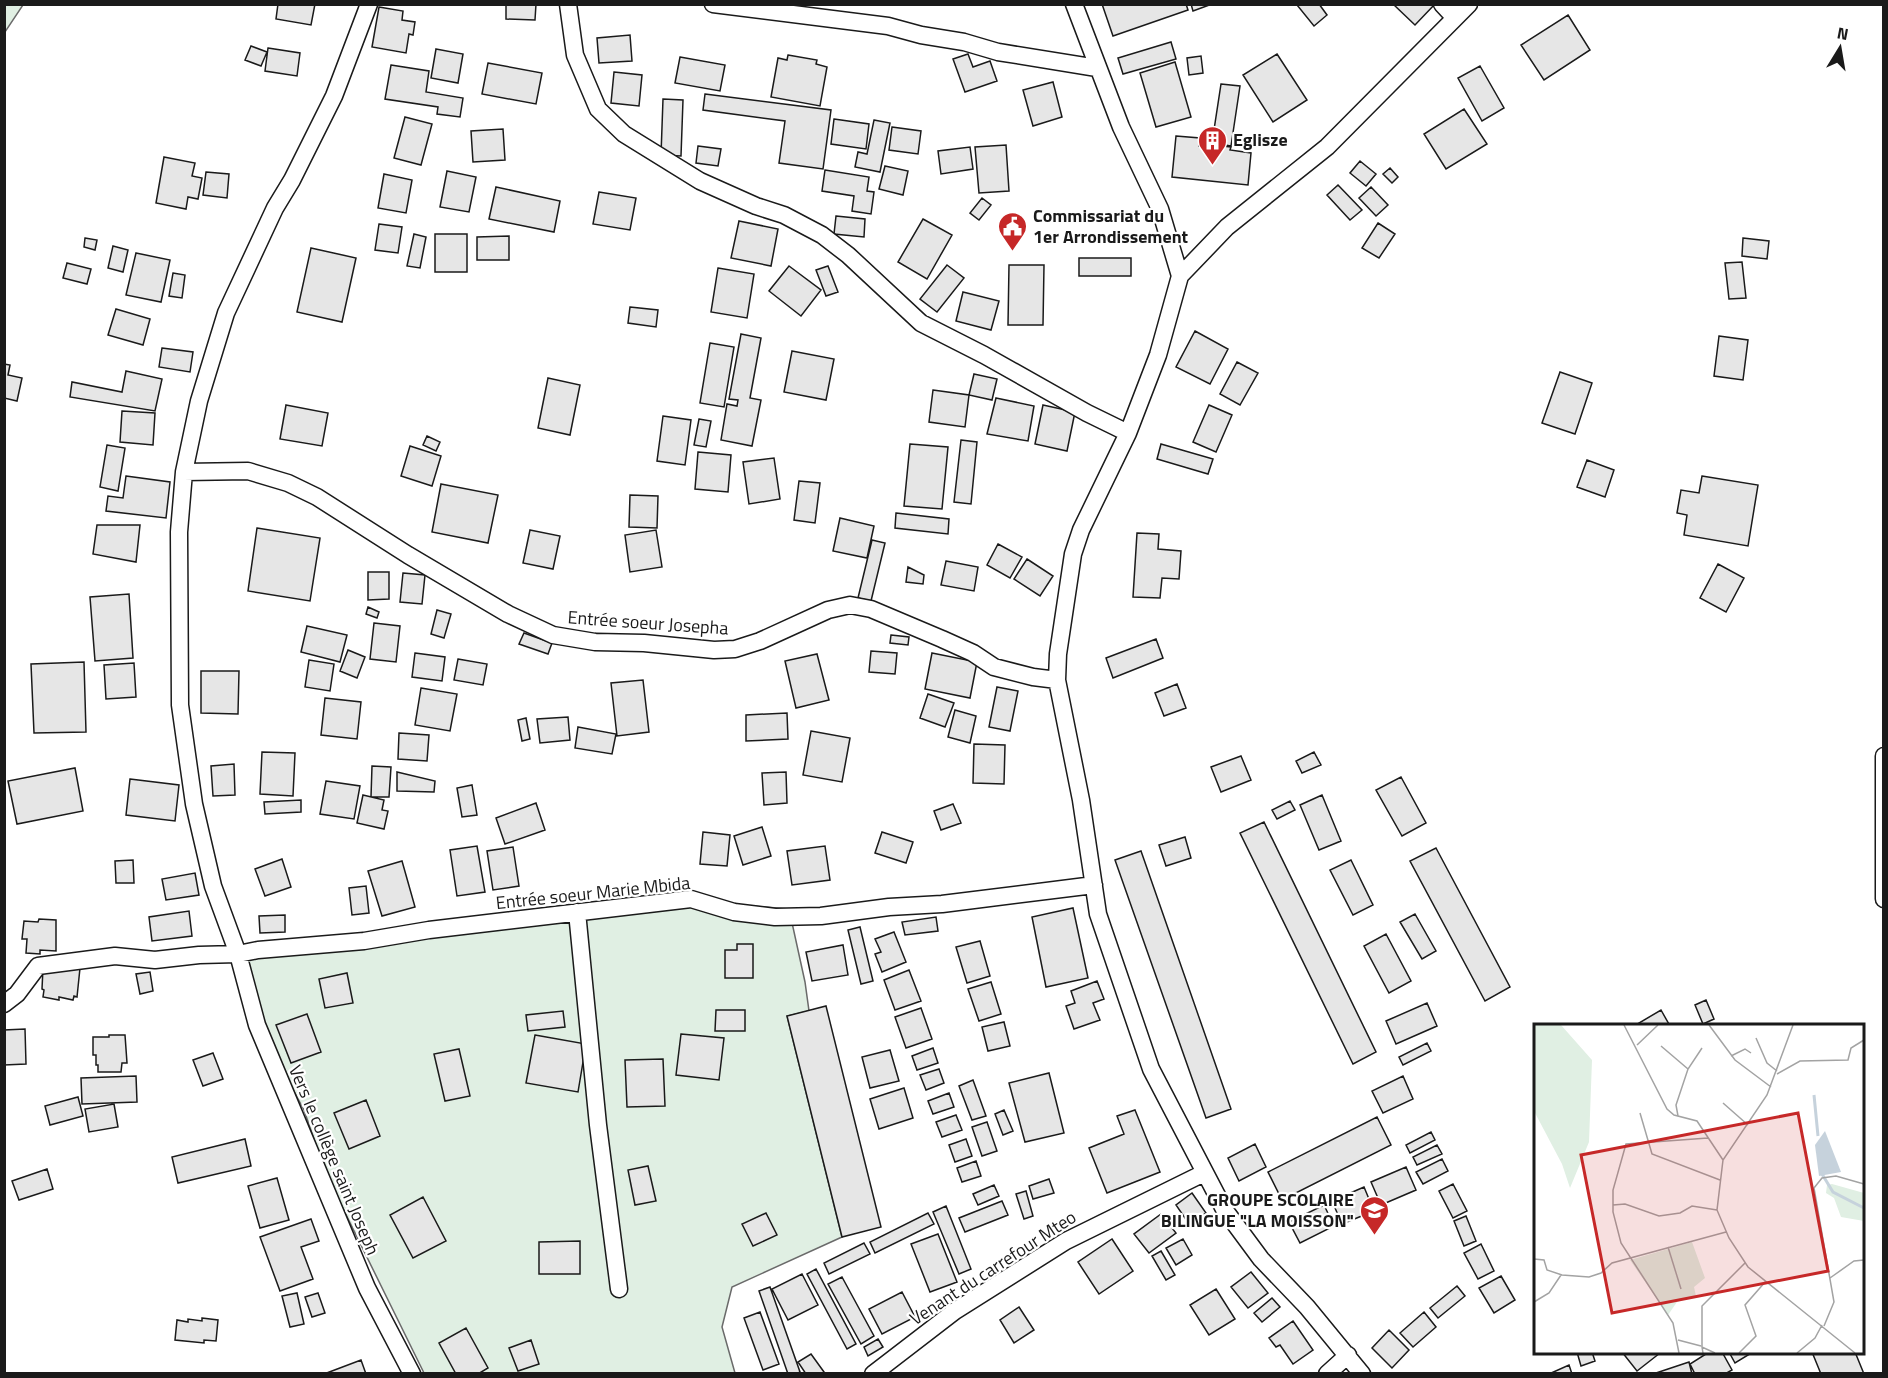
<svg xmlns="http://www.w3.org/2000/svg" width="1888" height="1378" font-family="'Titillium Web',sans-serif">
<rect width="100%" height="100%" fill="#fff"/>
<!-- green -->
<path fill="#e0efe3" stroke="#6a6a6a" stroke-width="1.5" d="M5 4 23 5 5 32 4 5Z
M690 901 789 909 805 982 809 1011 787 1016 842 1237 732 1287 722 1327 735 1373H424L326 1174 304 1110 276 1058 243 958Z"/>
<!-- building -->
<path fill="#e6e6e6" stroke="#1a1a1a" stroke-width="1.5" d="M278 4H315L311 25 276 19Z
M506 4H536L535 20 506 19Z
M1102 4H1186L1188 10 1113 36Z
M1191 4H1212L1193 11Z
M1319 4 1327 15 1314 26 1297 5Z
M1393 4H1435L1415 25Z
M379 7 403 11 402 20 415 22 413 35 409 34 406 53 372 47Z
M1568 15 1590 50 1544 80 1521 45Z
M630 35 632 61 599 63 597 38Z
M1171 42 1176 59 1123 74 1118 58Z
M251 46 267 52 261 66 245 60Z
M268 48 300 53 297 76 265 71Z
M436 49 463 54 458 83 431 78Z
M968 54 973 67 990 61 997 81 965 92 953 59Z
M1277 54 1307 100 1273 122 1243 75Z
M788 55 817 60 816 64 827 67 820 106 771 97 778 58 787 60Z
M1201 56 1203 73 1189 75 1187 58Z
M680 57 725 65 720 91 675 83Z
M1175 62 1191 117 1156 127 1140 73Z
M488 63 542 73 536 104 482 94Z
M391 65 429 71 426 92 463 98 460 117 437 114 438 107 385 99Z
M1480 66 1504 108 1482 121 1458 78Z
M614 72 642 75 639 106 611 103Z
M1053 82 1062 117 1033 126 1023 90Z
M1221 84 1240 86 1231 146 1212 143Z
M705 94 831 110 823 169 779 163 785 121 703 110Z
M663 99 683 100 681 156 661 155Z
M1464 109 1487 144 1446 169 1424 134Z
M405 117 432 124 421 165 394 158Z
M834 119 869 124 866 149 831 144Z
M874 120 890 123 880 172 855 167 858 152 867 154Z
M892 127 921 131 918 154 889 150Z
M503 129 505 160 473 162 471 131Z
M1176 136 1200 138 1199 146 1213 148V145L1231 147 1230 150 1251 153 1248 185 1172 177Z
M1006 145 1009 191 979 193 975 147Z
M698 146 721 149 718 166 696 163Z
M970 147 973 169 941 174 938 151Z
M164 157 195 163 192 176 202 178 198 199 188 197 186 209 156 203Z
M1360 161 1376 174 1366 186 1350 173Z
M885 166 908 171 903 195 879 189Z
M1390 168 1398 177 1392 183 1383 174Z
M825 170 869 177 867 191 874 192 871 214 852 211 854 196 822 191Z
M447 171 476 177 469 212 440 207Z
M206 172 229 174 227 198 203 195Z
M384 174 412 180 406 213 378 208Z
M1338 185 1362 210 1350 220 1327 195Z
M496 187 560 201 554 232 489 219Z
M1371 187 1388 205 1376 216 1359 198Z
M599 192 636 198 630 230 593 224Z
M982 198 991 205 979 220 970 213Z
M836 216 865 219 864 237 834 234Z
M923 219 952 235 927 279 898 262Z
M739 221 778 229 771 266 731 258Z
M1378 223 1395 234 1379 258 1362 248Z
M379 224 402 227 398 253 375 250Z
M414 234 426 237 420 268 407 266Z
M435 234H467V272H435Z
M509 236V260H477V237Z
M85 238 97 240 95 250 84 247Z
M1743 238 1769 241 1767 259 1742 256Z
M113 246 128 250 123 272 108 268Z
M311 248 356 258 342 322 297 312Z
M136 253 170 260 161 302 126 295Z
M1079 258H1131V276H1079Z
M1742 262 1746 298 1729 299 1725 263Z
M67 263 91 269 87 284 63 278Z
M947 265 964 278 937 312 920 299Z
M1009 265H1044L1043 325H1008Z
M789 266 821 290 801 316 769 291Z
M828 266 838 292 826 296 816 270Z
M718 268 754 274 747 318 711 312Z
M173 273 185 275 182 298 169 296Z
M963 292 999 301 991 330 956 321Z
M630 307 658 310 656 327 628 323Z
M116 309 150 319 143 345 108 335Z
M1195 331 1228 349 1210 384 1176 367Z
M741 334 761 338 750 398 761 400 752 446 721 440 727 404 737 406 738 400 729 399Z
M1719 336 1748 340 1743 380 1714 376Z
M710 343 734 347 724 407 700 403Z
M162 348 193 352 190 372 159 367Z
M792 351 834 359 826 400 784 392Z
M1237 362 1258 373 1240 405 1220 394Z
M4 364 10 365 8 375 22 378 17 401 4 398Z
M126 371 162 379 155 411 70 397 72 382 122 392Z
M1560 372 1592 383 1575 434 1542 423Z
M974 374 997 379 992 400 969 395Z
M548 378 580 385 570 435 538 428Z
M933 390 969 395 965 427 929 422Z
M996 398 1034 406 1028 441 987 434Z
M286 405 328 413 322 446 280 439Z
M1043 405 1075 412 1067 451 1035 444Z
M1209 405 1232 415 1216 452 1193 442Z
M122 411 155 413 153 445 120 442Z
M663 416 691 420 685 465 657 461Z
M699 419 711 421 706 447 694 445Z
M427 436 440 442 436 451 423 445Z
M961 440 977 442 971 504 954 502Z
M910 444 948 447 942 509 904 506Z
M1161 444 1213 459 1208 474 1157 459Z
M107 445 125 448 118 491 100 487Z
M410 446 441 456 432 486 401 476Z
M698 452 731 455 728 492 695 489Z
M774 458 780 499 749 504 743 462Z
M1587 460 1614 470 1605 497 1577 487Z
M126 476 170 482 166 518 106 511 108 496 123 498Z
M1702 476 1758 485 1748 546 1684 535 1687 515 1677 513 1681 490 1699 493Z
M799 481 820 483 815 523 794 520Z
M441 484 498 495 488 543 432 532Z
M630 495 658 496 657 528 629 527Z
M896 513 949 519 948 534 895 528Z
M840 518 874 526 867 558 833 551Z
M97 525H140L136 562 93 554Z
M257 528 320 538 310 601 248 591Z
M530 530 560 536 553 569 523 563Z
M656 530 662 567 630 572 625 535Z
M1137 533 1159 534 1158 549 1181 551 1179 579 1162 578 1160 598 1133 597Z
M872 540 885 543 871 601 858 598Z
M998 544 1022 557 1010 578 987 565Z
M1027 559 1053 576 1040 596 1014 579Z
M946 561 978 567 974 591 941 585Z
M1718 564 1744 578 1726 612 1700 598Z
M908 567 924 575 923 584 906 582Z
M368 572H389V599L368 600Z
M403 573 425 575 422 604 400 602Z
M129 594 133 658 95 661 90 597Z
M368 607 379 612 377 618 366 614Z
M437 610 451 614 444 638 431 634Z
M374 623 400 626 396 662 370 659Z
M307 626 347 635 340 662 301 652Z
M524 633 552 643 548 654 519 644Z
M891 635 909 637 908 645 890 643Z
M1156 639 1163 658 1113 678 1106 658Z
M348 650 365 657 357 678 340 671Z
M871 651 897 653 895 674 869 672Z
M415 653 445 657 442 681 412 677Z
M932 653 977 662 970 698 925 689Z
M817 654 829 700 796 708 785 661Z
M458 659 487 664 483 685 454 680Z
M309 660 334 664 330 691 305 687Z
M84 662 86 732 34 733 31 664Z
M134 663 136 697 106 699 104 665Z
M201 671H239L238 714 201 713Z
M643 680 649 732 617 736 611 683Z
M1177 684 1186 708 1164 716 1155 693Z
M997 687 1018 691 1010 731 989 727Z
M421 688 457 694 450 731 415 725Z
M928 694 954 703 945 727 920 718Z
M325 698 361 702 357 739 321 735Z
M955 710 976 716 970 743 948 737Z
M787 713 788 739 746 741V715Z
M568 717 570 740 540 743 537 719Z
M526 718 530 739 522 741 518 720Z
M578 727 616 734 612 754 575 748Z
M811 731 850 738 842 782 803 775Z
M399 733 429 735 427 761 398 759Z
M974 744 1005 745 1004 784 973 783Z
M262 752 295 753 293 796 260 794Z
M1314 752 1321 765 1302 773 1296 761Z
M1241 756 1251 780 1221 792 1211 767Z
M234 764 235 795 213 796 211 766Z
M372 766 391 767 389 797H371Z
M75 768 83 811 17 824 8 781Z
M397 772 435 781 434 792 397 791Z
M786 772 787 803 764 805 762 773Z
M1401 777 1426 823 1402 836 1376 790Z
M130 779 179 785 175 821 126 815Z
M326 781 360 786 354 819 320 814Z
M472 785 477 815 462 817 457 788Z
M363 795 384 800 382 810 388 811 384 829 357 823Z
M1322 795 1341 841 1319 850 1300 805Z
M301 800V812L265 814 264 802Z
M1290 801 1295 810 1277 819 1272 810Z
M536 803 545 830 505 844 496 818Z
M953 804 961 823 941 830 934 811Z
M1264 822 1376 1052 1353 1064 1240 833Z
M762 827 771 856 743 865 734 836Z
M703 832 730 835 727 866 700 864Z
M882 832 913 842 906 863 875 853Z
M1185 837 1191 858 1166 866 1159 845Z
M477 846 485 892 457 896 450 850Z
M825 846 830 880 792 885 787 851Z
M513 847 519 886 493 890 487 851Z
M1436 848 1510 987 1485 1001 1410 861Z
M1141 851 1231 1109 1206 1118 1115 860Z
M282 859 291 887 265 896 255 869Z
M133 860 134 883H116L115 861Z
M1351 860 1373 905 1353 915 1330 870Z
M402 861 415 907 382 916 368 871Z
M195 873 199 895 166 900 162 879Z
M366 886 369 913 352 915 349 888Z
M1073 908 1088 978 1046 987 1032 917Z
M189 911 192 936 152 941 149 917Z
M1415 914 1436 951 1422 959 1400 922Z
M285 915V932L260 933 259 916Z
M936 917 938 931 905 935 902 922Z
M39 919 56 920V951L40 950V954L26 953 27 939H22L24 921 38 922Z
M860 927 873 981 861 984 848 930Z
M894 932 906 962 882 972 875 954 881 952 875 939Z
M1386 934 1411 981 1389 993 1364 946Z
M980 941 990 976 967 983 956 947Z
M737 944H753V978H725V950H737Z
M843 945 848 975 812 981 806 952Z
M43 968H80L77 997 74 996 73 1000 59 997V1000L43 997 44 990 42 989Z
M909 970 921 1001 895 1010 884 980Z
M150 972 153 991 140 994 136 974Z
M347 973 353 1003 325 1008 319 979Z
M1097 981 1104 999 1093 1003 1100 1020 1074 1029 1066 1006 1075 1003 1071 991Z
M991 982 1001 1014 979 1021 968 989Z
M1706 1000 1714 1019 1703 1024 1695 1005Z
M1427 1003 1437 1026 1396 1044 1386 1021Z
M826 1006 881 1227 842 1237 787 1016Z
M921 1008 932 1039 906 1048 895 1017Z
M716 1010H745V1031H715Z
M1661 1010 1670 1026H1634Z
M563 1011 565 1027 528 1031 526 1015Z
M307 1014 321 1052 291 1063 276 1025Z
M1004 1022 1010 1046 988 1051 982 1027Z
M25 1029 26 1064 4 1065V1030Z
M681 1034 724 1038 719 1080 676 1075Z
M109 1035H125L127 1063H122L121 1072H98V1065H96V1055H93V1037H109Z
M535 1035 586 1044 578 1092 526 1083Z
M1427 1043 1431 1051 1403 1065 1399 1057Z
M933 1048 938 1063 917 1070 912 1056Z
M459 1049 470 1096 445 1101 434 1054Z
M890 1050 899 1081 870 1088 862 1057Z
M213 1053 223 1079 203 1086 193 1060Z
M663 1059 665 1106 627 1107 625 1060Z
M939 1069 944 1083 926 1090 920 1075Z
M1049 1073 1064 1133 1025 1142 1009 1083Z
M136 1076 137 1102 82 1104 81 1078Z
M1403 1076 1413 1099 1383 1113 1372 1091Z
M973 1080 986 1116 972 1120 959 1086Z
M904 1088 913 1118 879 1129 870 1099Z
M949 1093 954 1107 933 1114 928 1101Z
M78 1097 83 1116 50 1125 45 1106Z
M366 1100 380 1136 349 1149 334 1113Z
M114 1104 118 1127 89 1132 85 1109Z
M1004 1110 1013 1131 1003 1135 995 1114Z
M1135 1110 1160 1172 1107 1193 1089 1148 1124 1134 1117 1116Z
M956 1115 962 1130 942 1137 936 1122Z
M1377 1117 1391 1145 1282 1200 1268 1172Z
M987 1122 997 1151 982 1156 972 1127Z
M1431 1132 1435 1140 1410 1153 1406 1145Z
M245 1139 251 1166 178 1183 172 1157Z
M966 1139 972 1156 955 1162 949 1145Z
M1255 1144 1266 1167 1239 1181 1228 1158Z
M1437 1145 1442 1154 1417 1165 1413 1157Z
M1442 1159 1448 1171 1423 1184 1416 1172Z
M976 1161 981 1176 962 1182 957 1168Z
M648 1166 656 1201 635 1205 628 1170Z
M1406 1167 1416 1190 1381 1205 1371 1182Z
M47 1169 53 1189 19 1200 12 1181Z
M277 1178 289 1220 260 1228 248 1186Z
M1049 1179 1054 1193 1033 1199 1029 1186Z
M1453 1184 1467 1211 1453 1218 1439 1191Z
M994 1185 999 1196 978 1205 973 1194Z
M1364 1187 1374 1211 1342 1224 1332 1201Z
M1026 1191 1033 1216 1024 1219 1016 1194Z
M1192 1193 1206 1213 1189 1224 1176 1205Z
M423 1197 446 1241 413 1258 390 1215Z
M1002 1201 1008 1215 965 1232 959 1218Z
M1324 1205 1334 1226 1300 1243 1289 1222Z
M946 1206 971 1269 959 1274 933 1212Z
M766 1213 777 1235 753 1246 742 1224Z
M928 1213 934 1224 875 1253 870 1242Z
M1161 1214 1176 1233 1149 1253 1134 1234Z
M1466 1216 1476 1241 1464 1246 1454 1221Z
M311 1219 319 1241 301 1247 313 1279 280 1291 260 1237Z
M938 1234 957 1282 930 1292 911 1244Z
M1112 1239 1133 1271 1099 1294 1078 1262Z
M1183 1239 1192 1255 1176 1265 1166 1248Z
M580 1241V1274H539V1242Z
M864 1243 870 1254 829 1274 824 1263Z
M1481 1244 1494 1271 1478 1279 1464 1253Z
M1161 1251 1175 1275 1166 1280 1152 1256Z
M816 1269 856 1344 847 1349 807 1274Z
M1251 1272 1268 1293 1248 1308 1231 1287Z
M802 1274 818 1305 788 1320 772 1289Z
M1501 1276 1515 1300 1494 1313 1479 1288Z
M842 1277 874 1336 861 1344 828 1284Z
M1457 1286 1465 1296 1438 1318 1430 1308Z
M770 1287 800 1372 796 1374H788L759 1291Z
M1216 1289 1235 1319 1209 1335 1190 1305Z
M902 1292 915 1317 882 1334 869 1309Z
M297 1293 304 1324 290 1327 282 1296Z
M318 1293 325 1313 312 1317 305 1297Z
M1272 1298 1280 1307 1262 1322 1254 1313Z
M1019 1307 1034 1330 1014 1343 1000 1320Z
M760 1312 779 1364 763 1370 744 1318Z
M1424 1312 1436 1327 1413 1347 1400 1333Z
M202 1318 218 1320 216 1341 204 1340V1343L175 1340 177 1320 188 1322V1319L202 1321Z
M1293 1321 1313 1350 1293 1364 1280 1345 1276 1347 1269 1338Z
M466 1328 488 1368 478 1374H456L439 1343Z
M1389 1330 1409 1350 1392 1368 1372 1348Z
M878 1339 883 1347 868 1356 864 1347Z
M531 1340 539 1364 518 1371 509 1348Z
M1577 1352H1592L1595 1361 1581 1366Z
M1622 1352H1659L1660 1353 1637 1371Z
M1709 1352H1722L1732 1370 1725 1374H1695L1690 1364Z
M1729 1352H1753L1735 1363Z
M1812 1352H1855L1864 1374H1821Z
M811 1354 824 1372 822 1374H806L798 1362Z
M361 1360 366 1374H324Z
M1689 1362 1692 1374 1656 1373Z
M1569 1365 1572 1374H1549Z"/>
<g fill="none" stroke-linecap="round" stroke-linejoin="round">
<defs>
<path id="street" d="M369 4 334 96 292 180 275 208 226 313 199 401 184 472 179 532 180 705 194 804 213 886 238 954 257 1025 367 1288 412 1374
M568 4 575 55 598 109 624 134 700 181 756 206 784 215 822 235 848 255 921 323 984 355 1087 413 1128 433
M713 4 888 26 921 35 964 42 998 52 1097 68
M1074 4 1121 127 1160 209 1180 276
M1442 4 1455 18
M1180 276 1158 355 1128 433 1081 530 1073 554 1058 654 1057 680 1081 800 1098 914 1151 1069 1224 1209 1261 1259 1307 1307 1362 1374
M1180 276 1227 227 1327 147 1469 4
M184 472 248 471 288 483 317 497 408 555 508 614 553 635 595 642 644 643 714 650 735 649 760 641 828 610 850 605 871 609 942 639 973 653 994 667 1033 677 1057 680
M1884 756V899
M577 912 598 1125 619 1289
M4 1004 17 994 38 966 115 956 155 960 199 955 238 954 258 950 364 941 429 930 691 899 734 912 775 917 821 916 889 907 942 904 1094 885
M873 1374 955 1311 1066 1241 1204 1173
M1327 1374 1348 1355"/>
</defs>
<!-- street casing -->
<use href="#street" stroke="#1a1a1a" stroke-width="19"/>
<!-- street -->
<use href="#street" stroke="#fff" stroke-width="16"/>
</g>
<!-- icons -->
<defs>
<symbol id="building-pin" viewBox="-11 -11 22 30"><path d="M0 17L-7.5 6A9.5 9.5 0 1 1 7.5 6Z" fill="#c62828" stroke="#fff"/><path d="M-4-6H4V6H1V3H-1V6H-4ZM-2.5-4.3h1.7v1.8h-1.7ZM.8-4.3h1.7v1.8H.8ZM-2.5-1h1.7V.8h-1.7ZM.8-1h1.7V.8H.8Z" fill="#fff"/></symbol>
<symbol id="civic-pin" viewBox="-11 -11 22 30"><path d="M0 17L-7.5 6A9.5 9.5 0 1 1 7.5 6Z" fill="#c62828" stroke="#fff"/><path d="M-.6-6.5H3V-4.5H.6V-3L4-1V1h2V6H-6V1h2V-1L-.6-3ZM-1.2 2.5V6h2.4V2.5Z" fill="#fff"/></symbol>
<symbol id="school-pin" viewBox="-11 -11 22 30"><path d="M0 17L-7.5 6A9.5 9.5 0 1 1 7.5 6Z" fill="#c62828" stroke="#fff"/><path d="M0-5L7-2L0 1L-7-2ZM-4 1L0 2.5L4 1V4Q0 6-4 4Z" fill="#fff"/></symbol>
</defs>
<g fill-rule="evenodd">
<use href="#building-pin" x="1196" y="124" width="33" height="45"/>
<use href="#civic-pin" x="996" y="210" width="33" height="45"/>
<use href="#school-pin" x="1358" y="1194" width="33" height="45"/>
</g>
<g text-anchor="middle" stroke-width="4.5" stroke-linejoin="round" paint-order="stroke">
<!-- poi labels -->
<g font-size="18" font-weight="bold" fill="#1a1a1a" stroke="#fff" text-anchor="start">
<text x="1233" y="146">Eglisze</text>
<text x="1033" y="222">Commissariat du<tspan x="1033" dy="21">1er Arrondissement</tspan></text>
<text x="1354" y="1206" text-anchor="end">GROUPE SCOLAIRE<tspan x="1354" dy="21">BILINGUE "LA MOISSON"</tspan></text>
</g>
<!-- street labels -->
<g font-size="18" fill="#1a1a1a" stroke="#fff">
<text transform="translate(648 623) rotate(4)" y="6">Entrée soeur Josepha</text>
<text transform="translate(593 893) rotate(-6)" y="6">Entrée soeur Marie Mbida</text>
<text transform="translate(334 1160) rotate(67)" y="6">Vers le collège saint Joseph</text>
<text transform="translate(993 1268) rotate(-33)" y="6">Venant du carrefour Mteo</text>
</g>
</g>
<!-- overview -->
<g transform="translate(1534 1024)">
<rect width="330" height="330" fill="#fff"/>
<path d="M0 1H27L58 36 55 118 36 164 28 140 0 87ZM298 160 330 169V197L307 193 300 174 292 169 293 161ZM158 218 171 254 160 263 162 272 143 278 134 291 96 236Z" fill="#e0efe3"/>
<path d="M291 107 307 148 285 152 281 121Z" fill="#c6d2dc"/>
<path fill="none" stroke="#c6d2dc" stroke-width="3" d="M280 71 284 112M288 150 299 168 330 184"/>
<path fill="none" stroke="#a3a3a3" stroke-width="1.5" d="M90 1 133 85 140 91 163 97 189 136M175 1 201 36 237 63M259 1 233 71 189 136 183 186 195 214 214 243 321 329M222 14 233 39 243 47M103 21 124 1M127 22 154 45M197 32 211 25 217 29M243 50 266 37 314 36 317 24 330 16M189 79 214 101M106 89 118 130 186 156M144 92 142 81 154 45 168 24M79 181 91 180 125 192 146 189 158 182 183 186M134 223 147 265M0 235 10 236 13 246 28 251 55 253 67 249 78 239 192 208M296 254 320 237 330 236M0 278 15 269 27 251M290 302 300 278 280 164 288 154 302 152 330 160M144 316 167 322M168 323V282L211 239M145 329 139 299 87 219 79 188V166L92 120 174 114M169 329 168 323 181 329M205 329 222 312 211 281 232 257M263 329 281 314 288 301"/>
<path fill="#c62828" fill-opacity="0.15" stroke="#c62828" stroke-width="3" d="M264 89 294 247 78 289 47 131Z"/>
<rect width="330" height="330" fill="none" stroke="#1a1a1a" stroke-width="3"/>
</g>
<!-- border -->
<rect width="1888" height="1378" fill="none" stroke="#1a1a1a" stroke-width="12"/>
<!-- north arrow -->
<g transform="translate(1840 48) rotate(11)" stroke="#ffffff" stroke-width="4.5" paint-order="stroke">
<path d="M0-4.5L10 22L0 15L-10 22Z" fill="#1a1a1a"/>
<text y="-9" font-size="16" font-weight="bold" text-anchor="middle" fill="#1a1a1a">N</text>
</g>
</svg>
